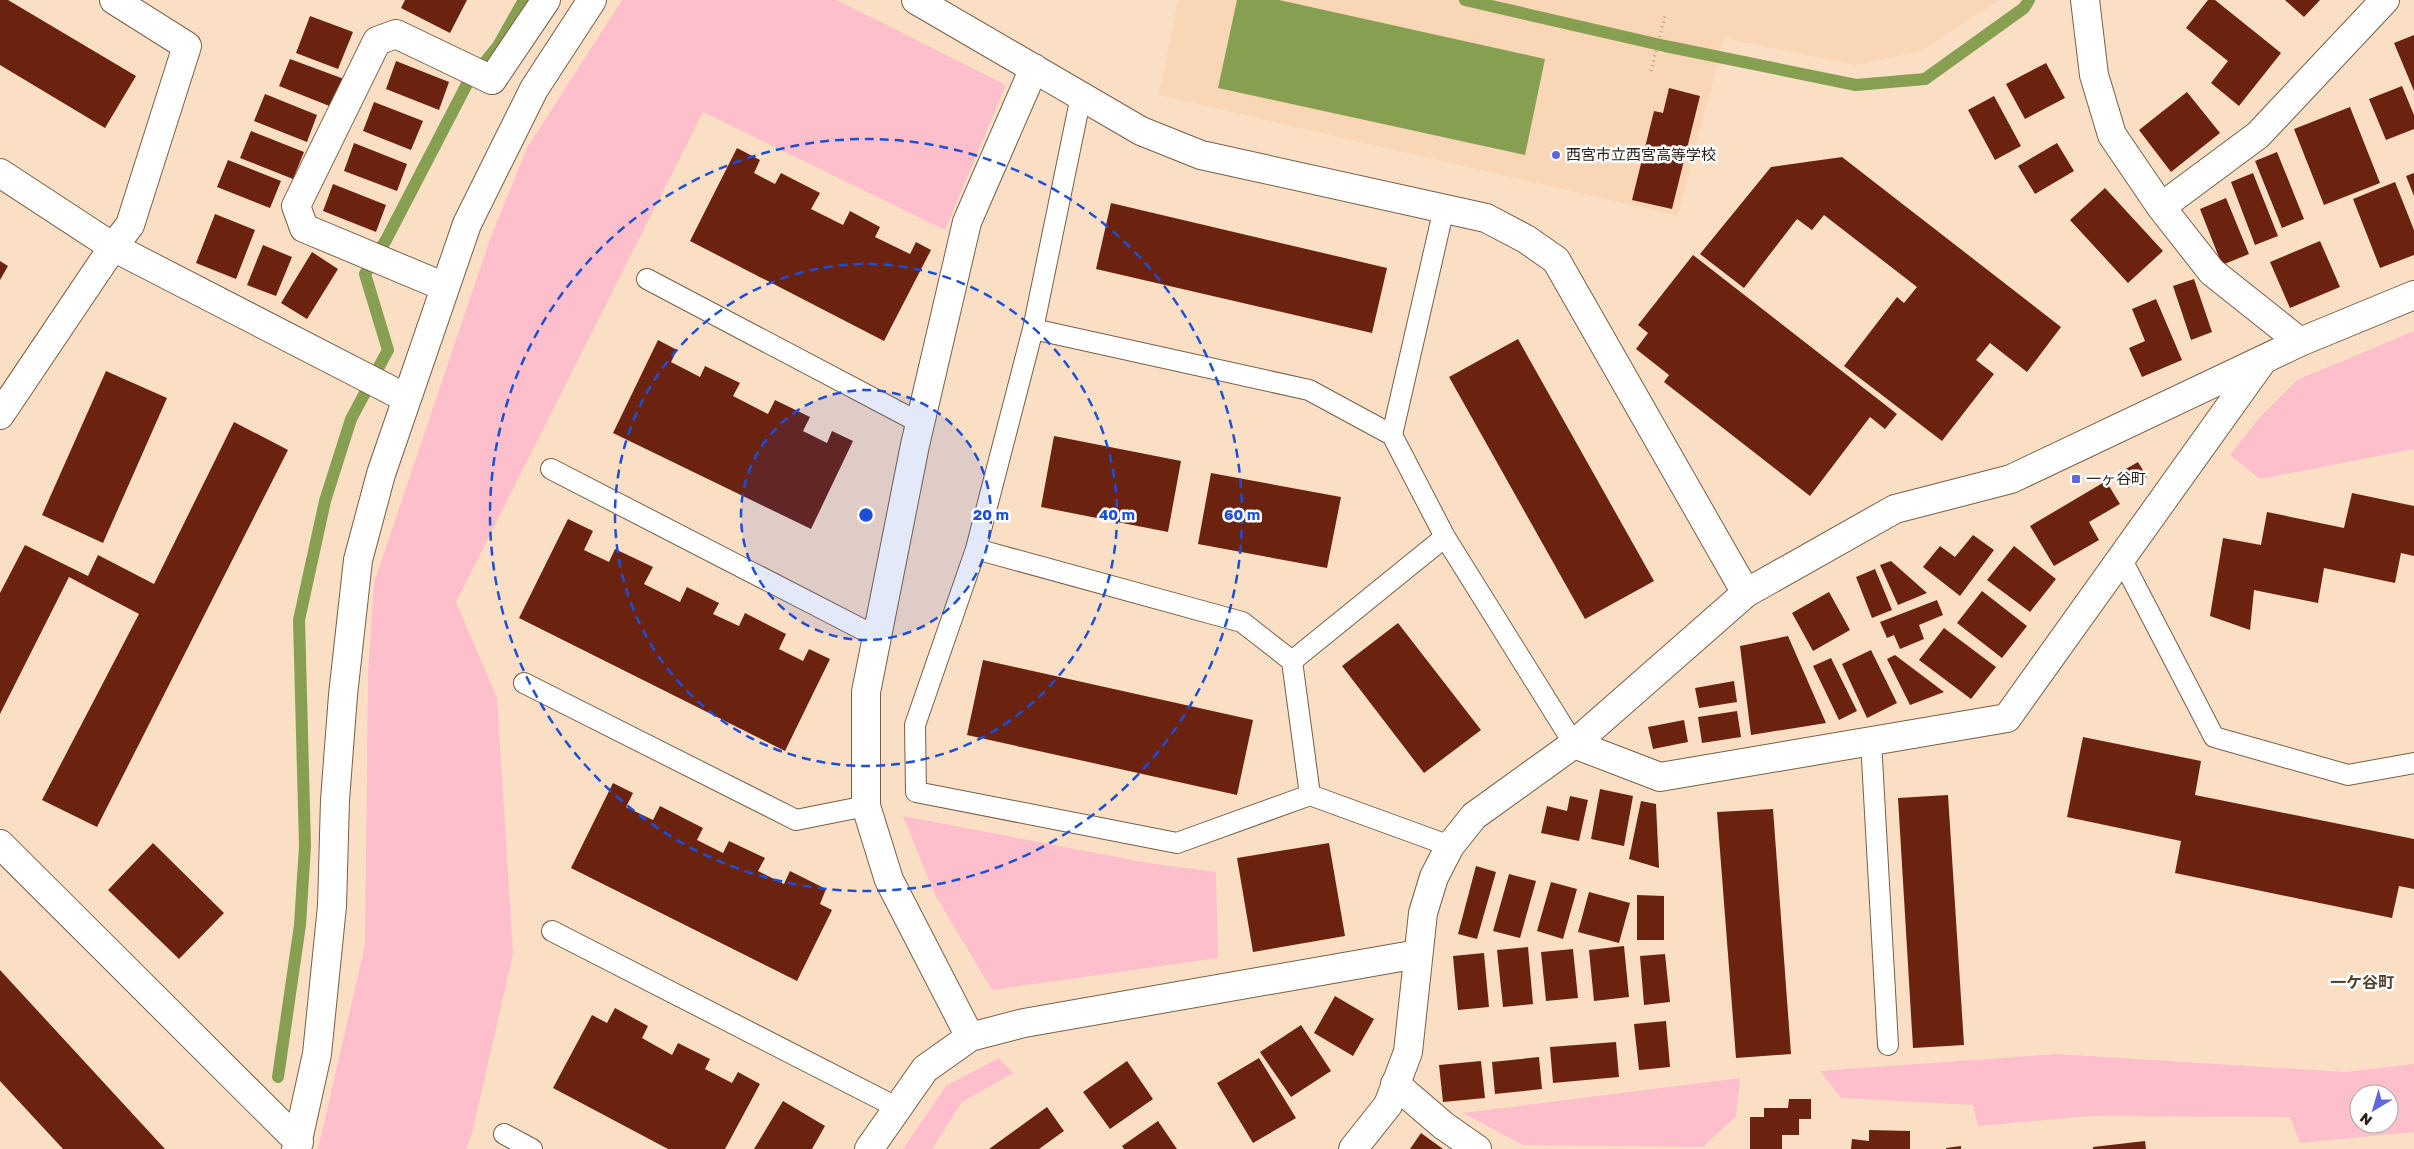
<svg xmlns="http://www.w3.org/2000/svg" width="2414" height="1149" font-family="'Golos Text','Noto Sans JP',sans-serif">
<rect width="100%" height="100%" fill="#fbdfc5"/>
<!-- built -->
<path fill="#f8d6b6" d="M1178 0H1999L1921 51 1855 65 1724 38 1678 216 1159 95Z"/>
<!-- green -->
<path fill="#fdbfcb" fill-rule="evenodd" d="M622 0H837L1006 85 945 230 703 112 456 602 497 698 513 954 472 1133 466 1149H318L365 945 368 674 374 583 490 239 527 148Z
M2414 331V449L2260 479 2230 455 2260 417 2297 380Z
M903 816 1148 863 1216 872 1218 958 992 990 935 895Z
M2057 1054 2346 1072 2414 1064V1132L2300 1143 2290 1117 2090 1116 1978 1126 1973 1105 1841 1098 1820 1071ZM2359 1094H2389V1124H2359Z
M999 1058 1013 1073 962 1102 932 1149H903L946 1086Z
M1740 1078 1736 1116 1703 1147 1523 1145 1463 1113Z"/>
<!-- water -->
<path fill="#869f51" d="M1237 0H1279L1545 59 1525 155 1218 88Z"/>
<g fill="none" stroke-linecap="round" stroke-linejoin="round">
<!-- stream -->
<path stroke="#869f51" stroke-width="12" d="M1465 0 1665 46 1856 85 1925 79 2024 8 2029 0
M278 1077 300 925 305 846 299 620 325 501 351 419 388 350 365 274 386 240 467 84 498 46 524 0"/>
</g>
<!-- building -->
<path fill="#6b220f" d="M0 0H8L136 76 105 128 0 65Z
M405 0H467L450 33 401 8Z
M2208 0H2215L2281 53 2239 106 2211 83 2228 61 2186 28Z
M2285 0H2320L2304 17Z
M310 16 353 32 338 69 296 53Z
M2414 35V91L2394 43Z
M290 59 344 79 332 107 279 86Z
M396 61 449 82 439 110 386 89Z
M2046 63 2065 98 2025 119 2006 84Z
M2402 86 2414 115V129L2386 140 2369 99Z
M1669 88 1700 96 1672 209 1632 200 1654 111 1663 113Z
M2187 92 2220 133 2171 172 2139 130Z
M265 94 317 115 307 142 254 121Z
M1994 96 2021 146 1995 160 1968 110Z
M374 102 423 121 411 150 363 131Z
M2350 107 2380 183 2324 205 2294 129Z
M251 131 304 152 293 179 240 158Z
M354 143 407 164 397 191 344 171Z
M2057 143 2074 171 2035 194 2018 166Z
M737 148 760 160 754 173 775 184 781 173 820 193 811 209 843 225 850 211 880 227 875 237 910 254 916 242 931 250 884 341 690 241Z
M2277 152 2304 219 2282 228 2255 161Z
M1842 157 2061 327 2027 372 1990 343 1976 360 1994 374 1942 441 1844 366 1897 297 1904 303 1917 287 1824 215 1812 230 1797 219 1744 288 1700 254 1771 167Z
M228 160 281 181 270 208 217 187Z
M2253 173 2278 236 2255 245 2231 182Z
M2414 173V196L2406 176Z
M2395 182 2414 230V255L2380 268 2353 199Z
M333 184 386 205 376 232 323 211Z
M2105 188 2163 251 2128 283 2070 220Z
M2226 198 2249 254 2222 265 2200 209Z
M1111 203 1387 268 1372 333 1096 269Z
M215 214 255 230 236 279 196 263Z
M2320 241 2340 287 2290 308 2270 262Z
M263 245 292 257 276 296 247 285Z
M312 252 338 269 307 319 281 303Z
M1693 255 1897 414 1885 429 1870 417 1810 496 1664 382 1669 375 1636 349 1648 333 1638 325Z
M0 261 8 266 0 280Z
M2194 279 2212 332 2191 340 2173 286Z
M2156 299 2182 360 2142 377 2129 348 2145 341 2132 309Z
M1518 339 1654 581 1585 619 1449 377Z
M658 340 677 350 671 362 700 377 705 366 740 383 733 396 768 414 775 400 810 417 803 431 827 443 832 431 853 441 811 529 613 433Z
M106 371 167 398 103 543 42 515Z
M234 422 288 450 97 827 42 800 139 614 69 577 0 714V593L25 545 88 576 98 555 154 584Z
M1054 436 1181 461 1168 532 1041 507Z
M2138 462 2147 477 2128 488 2119 473Z
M1211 473 1341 497 1327 568 1198 544Z
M2106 481 2120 504 2089 522 2099 540 2054 566 2030 526Z
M2352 493 2414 506V556L2401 553 2395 583 2324 568 2318 603 2254 590 2250 630 2210 616 2223 538 2261 545 2267 512 2344 528Z
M568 519 593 531 584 550 609 562 615 549 653 567 644 584 680 602 687 587 719 603 713 614 739 626 745 613 786 634 779 649 803 661 809 649 830 659 785 751 519 618Z
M1973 535 1994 550 1960 596 1923 567 1940 546 1955 557Z
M2014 546 2056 579 2030 612 1987 580Z
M1891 561 1927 593 1898 605 1880 565Z
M1875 569 1892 610 1872 618 1856 577Z
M1982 591 2027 626 2002 658 1957 623Z
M1829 592 1850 630 1813 651 1792 613Z
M1937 600 1943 615 1919 625 1924 639 1900 649 1894 635 1887 638 1880 622Z
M1398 623 1481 730 1424 773 1342 666Z
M1944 628 1996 667 1971 699 1919 660Z
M1788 636 1826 723 1751 735 1740 646Z
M1871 650 1897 703 1867 718 1842 664Z
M1895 655 1944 692 1910 705 1887 659Z
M1831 658 1857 711 1839 720 1813 666Z
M983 660 1253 720 1237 795 967 735Z
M1734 681 1737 702 1699 708 1695 688Z
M1737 711 1741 737 1702 743 1698 717Z
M1684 720 1688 742 1653 749 1648 727Z
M2083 737 2201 761 2195 795 2414 839V889L2399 886 2392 918 2175 873 2181 841 2067 817Z
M613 783 633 793 626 807 653 820 660 806 703 828 697 840 723 853 729 841 765 858 758 871 784 884 790 871 826 889 820 904 832 910 797 981 571 868Z
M1600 789 1633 796 1624 846 1591 839Z
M1948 795 1964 1045 1913 1048 1898 798Z
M1570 796 1588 800 1579 841 1541 833 1547 806 1567 811Z
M1641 801 1656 804 1659 868 1629 859Z
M1773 809 1791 1054 1736 1058 1717 812Z
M153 843 224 913 179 959 108 890Z
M1329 843 1345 936 1253 952 1237 858Z
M1476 866 1496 872 1477 939 1458 934Z
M1509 874 1536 881 1520 938 1493 931Z
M1551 882 1577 889 1563 939 1537 931Z
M1589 892 1630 903 1619 943 1578 932Z
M1637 895 1664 896V940H1637Z
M1624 946 1629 997 1594 1001 1589 950Z
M1528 947 1533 1004 1503 1007 1497 950Z
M1573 949 1578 998 1546 1001 1541 952Z
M1484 953 1489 1007 1458 1010 1453 956Z
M1665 954 1670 1002 1644 1005 1640 956Z
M0 970 165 1149H63L0 1081Z
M1335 996 1374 1019 1353 1056 1314 1033Z
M615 1008 648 1026 642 1038 672 1055 678 1043 710 1059 705 1069 732 1083 738 1072 760 1084 725 1149H668L553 1088 592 1015 607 1023Z
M1666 1021 1670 1067 1639 1070 1634 1024Z
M1301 1025 1331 1071 1291 1097 1260 1052Z
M1616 1042 1619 1077 1553 1083 1550 1047Z
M1539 1057 1542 1089 1495 1094 1492 1062Z
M1259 1058 1296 1118 1253 1143 1217 1083Z
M1127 1061 1153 1099 1110 1129 1083 1092Z
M1481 1061 1485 1098 1443 1102 1439 1065Z
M1789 1099H1811V1119H1799V1135H1782V1149H1750V1117H1764V1108H1788Z
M783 1101 825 1126 812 1149H754Z
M1047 1107 1064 1131 1039 1149H989Z
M1158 1121 1177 1149H1124L1122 1146Z
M1869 1130 1910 1131V1149H1851L1852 1139 1869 1141Z
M1421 1133 1443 1149H1410Z
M2145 1141 2146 1149H2093V1147Z
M1961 1146V1149H1946V1148Z"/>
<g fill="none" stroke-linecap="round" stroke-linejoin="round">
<defs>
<path id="service" d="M1081 96 1033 329 976 549 915 725 916 792 1177 843 1310 795 1450 846
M647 279 920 423
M1033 329 1309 390 1392 435 1445 537 1574 744
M1392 435 1444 208
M551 469 877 637
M976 549 1242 622 1292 661 1310 795
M2121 558 2214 737 2348 775 2414 763
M1292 661 1445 537
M524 683 796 820 866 806
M1871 741 1888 1045
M552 931 898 1108
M504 1134 532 1149"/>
<path id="minor" d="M114 0 187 46 130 225 113 247 406 398
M916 0 1141 131 1201 155 1486 218 1526 239 1556 260 1746 593
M2085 0 2094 75 2112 135 2161 207
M0 173 113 247 0 415
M445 287 304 228 296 206 377 41 396 34 492 80 546 0
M2300 342 2212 272 2161 207 2258 135 2385 0
M1574 744 1660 777 2007 718 2263 360
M0 844 299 1142
M970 1037 889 880 866 806V692L915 445 967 222 1034 68
M1395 1084 1444 1126 1477 1149
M296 1149 317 1054 332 906 335 800 343 695 358 560 381 474 467 224 534 89 592 0
M869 1149 925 1069 970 1037 1024 1023 1418 954"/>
<path id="tertiary" d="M1353 1149 1388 1105 1408 1052 1423 913 1434 877 1450 846 1474 816 1574 744 1746 593 1895 509 2011 479 2300 342 2414 295"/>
</defs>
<!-- service casing -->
<use href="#service" stroke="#775f48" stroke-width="22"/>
<!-- minor casing -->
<use href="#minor" stroke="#775f48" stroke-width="30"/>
<!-- tertiary casing -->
<use href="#tertiary" stroke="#775f48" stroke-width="30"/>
<!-- path -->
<path stroke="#b19b87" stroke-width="3" stroke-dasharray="1 4" stroke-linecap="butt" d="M1651 71 1665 16"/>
<!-- service -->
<use href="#service" stroke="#fff" stroke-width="20"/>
<!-- minor -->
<use href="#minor" stroke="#fff" stroke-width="28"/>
<!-- tertiary -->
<use href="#tertiary" stroke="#fff" stroke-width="28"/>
</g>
<!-- distance rings -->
<circle cx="866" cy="515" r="125" fill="#1d4ed8" fill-opacity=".12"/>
<g fill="none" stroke="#1d4ed8" stroke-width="2.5" stroke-dasharray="9 6">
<circle cx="866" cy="515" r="125"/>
<circle cx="866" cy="515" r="251"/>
<circle cx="866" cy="515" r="376"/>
</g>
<!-- markers -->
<g fill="#6066de" stroke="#fff" stroke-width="2">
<circle cx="1556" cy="155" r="5"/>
<rect x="2071" y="474" width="10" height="10" rx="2.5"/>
</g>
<g text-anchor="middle" stroke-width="5" stroke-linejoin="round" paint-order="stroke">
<!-- poi labels -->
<g font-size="15" fill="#281e14" stroke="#fff" text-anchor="start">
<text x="1566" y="160">西宮市立西宮高等学校</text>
<text x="2086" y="484">一ヶ谷町</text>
</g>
<!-- neighbourhood labels -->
<g font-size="16" font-weight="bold" fill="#553f29" stroke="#fff">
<text x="2362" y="988">一ケ谷町</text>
</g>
</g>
<circle cx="866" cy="515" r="8" fill="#1d4ed8" stroke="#fff" stroke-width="2.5"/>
<g font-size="15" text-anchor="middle" font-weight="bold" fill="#1d4ed8" stroke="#fff" stroke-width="5" stroke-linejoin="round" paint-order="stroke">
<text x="991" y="520">20 m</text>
<text x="1117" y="520">40 m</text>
<text x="1242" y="520">60 m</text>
</g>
<!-- north arrow -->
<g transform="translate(2374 1109) rotate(218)"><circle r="24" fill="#ffffff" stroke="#a9a5a1"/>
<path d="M0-4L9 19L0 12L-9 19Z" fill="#6066de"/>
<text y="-8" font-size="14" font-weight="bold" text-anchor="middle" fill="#281e14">N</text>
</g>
</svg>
